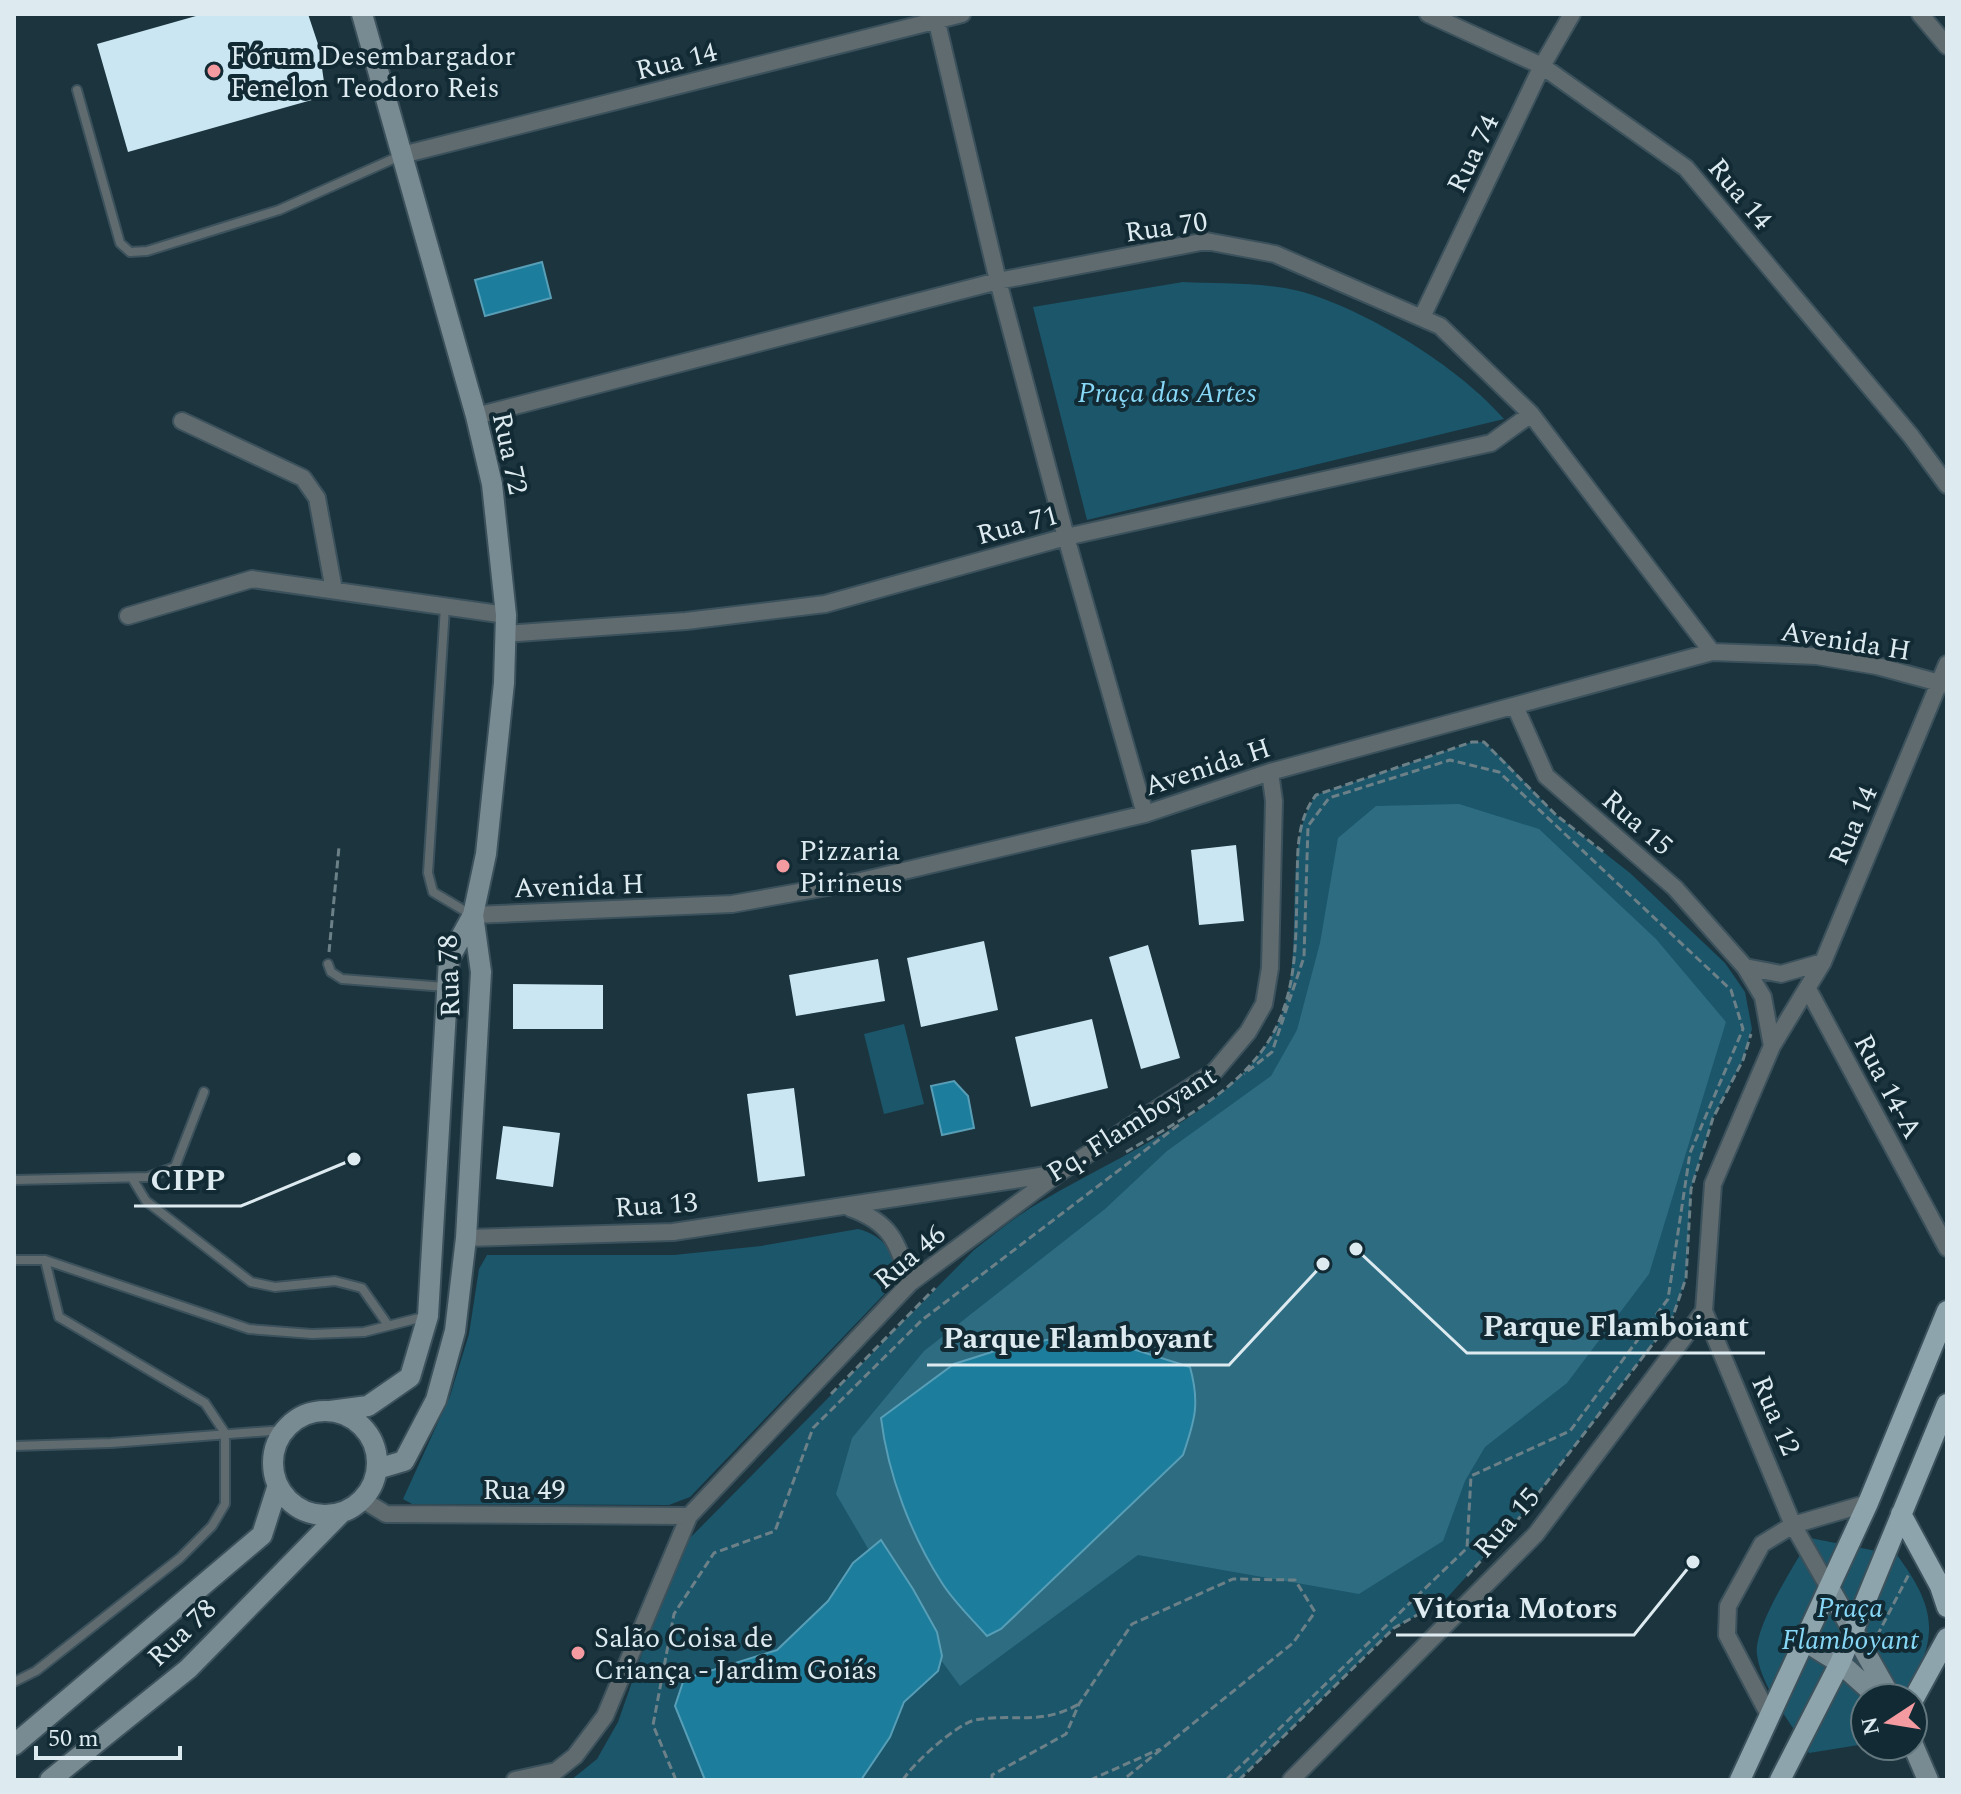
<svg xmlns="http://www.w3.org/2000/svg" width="1961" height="1794" font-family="Spectral,serif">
<rect width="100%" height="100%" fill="#1c343e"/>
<!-- green -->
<path fill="#1b566b" d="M1183 282C1218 284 1265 282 1299 291 1366 309 1459 367 1504 419L1087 520 1033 307Z
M1472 742H1484L1503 759 1556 815 1630 873 1725 963 1745 992 1752 1029 1743 1060 1713 1118 1691 1189 1686 1278 1672 1319 1517 1521 1445 1600 1394 1628 1239 1780H571L597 1759 618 1722 672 1568 686 1542 974 1250C990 1238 1006 1224 1023 1213 1105 1159 1252 1109 1284 1008 1305 945 1281 843 1316 795Z
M904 1024 924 1104 884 1114 864 1034Z
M858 1229C887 1236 902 1260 889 1289L690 1497 669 1505 412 1504 403 1499 450 1396 469 1334 479 1269 487 1255H674L761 1246Z
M1810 1538 1897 1555C1939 1612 1938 1638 1904 1698H1865V1744L1809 1753C1792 1724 1762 1689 1757 1655 1753 1627 1796 1563 1810 1538Z"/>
<!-- forest -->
<path fill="#2e6c82" d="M1459 804 1539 829 1656 939 1726 1022 1649 1274 1567 1383 1485 1447 1465 1481 1443 1541 1359 1594 1138 1555 960 1686 904 1610 836 1494 852 1438 924 1351 1105 1209 1167 1151 1271 1076 1297 1030 1320 943 1338 838 1376 806Z"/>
<!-- water -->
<path fill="#1d7d9c" stroke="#579eb6" stroke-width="2" d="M542 262 551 298 485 316 475 280Z
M954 1081 968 1096 974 1128 942 1135 931 1086Z
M1085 1334 1190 1367C1200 1403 1195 1420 1183 1455L1001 1629 987 1636C972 1619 954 1602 942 1583 911 1535 888 1475 881 1418L954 1364 1014 1345Z
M881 1540 913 1589 937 1632 942 1656 938 1671 904 1702 890 1737 861 1780H705L675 1706 684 1679 777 1650 828 1601 853 1563Z"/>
<!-- building -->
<path fill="#c9e6f2" d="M203 14H308L319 47 326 96 128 152 97 44Z
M1236 845 1244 921 1199 925 1191 850Z
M984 941 998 1010 921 1027 907 958Z
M1148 945 1180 1058 1141 1069 1109 957Z
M878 959 885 1001 796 1016 789 975Z
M513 984 603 985V1029H513Z
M1092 1019 1108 1088 1031 1107 1015 1037Z
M794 1088 805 1176 758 1182 747 1094Z
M503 1126 560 1133 553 1187 496 1179Z"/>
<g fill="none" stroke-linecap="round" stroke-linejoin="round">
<defs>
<path id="lane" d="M77 90 120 243 130 252 147 251 279 210 402 155
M445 607 428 873 433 892 470 914
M328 964 331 972 342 979 445 987
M132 1178 146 1201 251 1282 275 1287 335 1281 362 1288 388 1325
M14 1180 148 1177 175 1167 204 1092
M14 1260H45L249 1329 312 1334 364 1332 427 1316
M14 1446 111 1443 284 1430
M14 1682 36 1671 180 1558 212 1526 225 1504V1433L205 1403 59 1317 45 1260"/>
<path id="street" d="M935 14 998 281 1066 537 1145 814
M1428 14 1542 66 1686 168 1911 436 1947 485
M1920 14 1947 46
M402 155 962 14
M1422 317 1542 66 1572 14
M476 416 998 281 1206 241 1275 254 1440 326 1531 414 1712 652
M182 421 303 478 317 498 334 590
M128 616 252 579 506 615
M505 634 686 621 825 604 1066 537 1491 443 1531 414
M1515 706 1546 776 1675 888 1745 967 1763 997 1772 1046
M473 915 732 904 861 881 1145 814 1270 772 1712 652 1817 656 1877 666 1947 685
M1745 967 1781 974 1823 962
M1809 991 1947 1248
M850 1208C892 1223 897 1242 910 1283
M466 1238 673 1232 1053 1174
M363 1500 386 1514 689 1516
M1829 1588 1793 1525 1704 1311 1713 1184 1772 1046 1823 962 1947 664
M1769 1715 1727 1635 1728 1606 1762 1544 1793 1525 1868 1503
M515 1780 556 1771 575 1756 605 1716 689 1516 910 1283 1059 1173 1215 1071 1248 1032 1264 1004 1270 968 1274 801 1270 772
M1291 1780 1536 1534 1704 1311"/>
<path id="secondary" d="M273 1463a52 52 0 1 1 104 0a52 52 0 1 1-104 0Z
M330 1411 368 1406 410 1377 428 1316 449 959 473 915 486 854 504 683 506 615 492 484 476 416 362 14
M377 1469 404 1461 436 1400 455 1331 466 1238 481 972 473 915
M1829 1588 1891 1698
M1803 1640 1840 1663 1879 1698
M14 1745 262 1535 278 1485
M1913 1745 1928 1780
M50 1780 188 1669 341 1513"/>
<path id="primary" d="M1901 1514 1940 1586 1947 1607
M1913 1700 1947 1638
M1740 1780 1868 1503 1947 1311
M1780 1780 1840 1663 1947 1404"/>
</defs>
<!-- lane casing -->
<use href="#lane" stroke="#3b515b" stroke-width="12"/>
<!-- street casing -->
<use href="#street" stroke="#3b515b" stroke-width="20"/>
<!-- secondary casing -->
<use href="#secondary" stroke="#3b515b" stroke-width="24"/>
<!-- primary casing -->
<use href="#primary" stroke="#3b515b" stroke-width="24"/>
<!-- path -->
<path stroke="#6c8088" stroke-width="3" stroke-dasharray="8 4" stroke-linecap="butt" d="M329 952 339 847
M1126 1152C1186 1117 1261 1080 1284 1008 1297 970 1296 928 1297 888 1298 854 1295 823 1316 795L1472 742H1484L1556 815 1606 854
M831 1394 935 1288
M1467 1576 1517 1521 1672 1319 1686 1278 1691 1189 1713 1118 1743 1060 1751 1034
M1877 1636 1910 1572
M676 1780 653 1725 674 1614 714 1553 775 1531 813 1428 922 1320 1181 1123
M903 1780C912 1764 957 1724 975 1720 1015 1713 1040 1726 1079 1704
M992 1780V1775L1066 1734 1079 1704 1132 1624 1233 1579 1295 1580 1315 1612 1293 1643 1123 1780
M1090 1780 1160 1749
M1226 1780 1467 1548 1471 1476 1570 1431 1668 1299 1690 1153 1743 1029 1731 990 1499 772 1450 760 1329 798 1308 826 1304 957 1272 1052 1244 1074
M1239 1780 1394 1628 1442 1601"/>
<!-- lane -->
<use href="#lane" stroke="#606b6f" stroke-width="8"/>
<!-- street -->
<use href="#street" stroke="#606b6f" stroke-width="16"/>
<!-- secondary -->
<use href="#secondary" stroke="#798b92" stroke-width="20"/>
<!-- primary -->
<use href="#primary" stroke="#8da4ad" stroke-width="20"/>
</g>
<!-- markers -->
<g fill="#f49aa1" stroke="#122a33" stroke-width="3">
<circle cx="214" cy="71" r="8"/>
<circle cx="783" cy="866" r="8"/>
<circle cx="578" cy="1653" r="8"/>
</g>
<g text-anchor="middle" stroke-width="8" stroke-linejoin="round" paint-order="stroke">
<!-- poi labels -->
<g font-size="28" fill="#ddebf1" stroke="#122a33" text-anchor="start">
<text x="230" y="65">Fórum Desembargador<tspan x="230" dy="32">Fenelon Teodoro Reis</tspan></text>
<text x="799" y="860">Pizzaria<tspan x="799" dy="32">Pirineus</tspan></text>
<text x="594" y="1647">Salão Coisa de<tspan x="594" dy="32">Criança - Jardim Goiás</tspan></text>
</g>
<!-- street labels -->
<g font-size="28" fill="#ddebf1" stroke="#122a33">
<text transform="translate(676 60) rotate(-14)" y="10">Rua 14</text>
<text transform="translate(1472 153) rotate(-64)" y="10">Rua 74</text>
<text transform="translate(1741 193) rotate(50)" y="10">Rua 14</text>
<text transform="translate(1166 226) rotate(-8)" y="10">Rua 70</text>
<text transform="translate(511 453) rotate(78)" y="10">Rua 72</text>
<text transform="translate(1017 524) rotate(-15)" y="10">Rua 71</text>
<text transform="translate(1846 640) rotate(9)" y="10">Avenida H</text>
<text transform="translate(1207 766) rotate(-18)" y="10">Avenida H</text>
<text transform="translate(1638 822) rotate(41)" y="10">Rua 15</text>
<text transform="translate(1852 825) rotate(-67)" y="10">Rua 14</text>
<text transform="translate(579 885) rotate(-2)" y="10">Avenida H</text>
<text transform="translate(448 976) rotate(-92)" y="10">Rua 78</text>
<text transform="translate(1889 1086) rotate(62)" y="10">Rua 14-A</text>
<text transform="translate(1131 1123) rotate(-32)" y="10">Pq. Flamboyant</text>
<text transform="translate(656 1204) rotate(-4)" y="10">Rua 13</text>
<text transform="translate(909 1256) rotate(-40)" y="10">Rua 46</text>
<text transform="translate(1777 1415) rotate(67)" y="10">Rua 12</text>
<text x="524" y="1499">Rua 49</text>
<text transform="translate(1506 1522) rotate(-48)" y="10">Rua 15</text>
<text transform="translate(181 1632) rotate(-44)" y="10">Rua 78</text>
</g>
<!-- park labels -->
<g font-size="28" font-style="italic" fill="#87d7f7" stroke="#122a33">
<text x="1167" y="402">Praça das Artes</text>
<text x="1850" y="1617">Praça<tspan x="1850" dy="32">Flamboyant</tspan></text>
</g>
</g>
<!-- callouts -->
<path fill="none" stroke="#ddebf1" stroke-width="3" d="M354 1159L241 1206H134M1356 1249L1467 1353H1765M1323 1264L1229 1365H927M1693 1562L1634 1635H1396"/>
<g fill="#ddebf1" stroke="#122a33" stroke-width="3">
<circle cx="354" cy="1159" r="8"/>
<circle cx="1356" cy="1249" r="8"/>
<circle cx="1323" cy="1264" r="8"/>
<circle cx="1693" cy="1562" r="8"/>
</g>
<g font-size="30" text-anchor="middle" font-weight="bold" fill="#ddebf1" stroke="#122a33" stroke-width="8" stroke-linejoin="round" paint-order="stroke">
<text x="188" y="1190">CIPP</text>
<text x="1616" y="1336">Parque Flamboiant</text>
<text x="1078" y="1348">Parque Flamboyant</text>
<text x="1515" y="1618">Vitoria Motors</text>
</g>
<!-- border -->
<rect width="1961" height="1794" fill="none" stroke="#ddebf1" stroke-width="32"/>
<!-- north arrow -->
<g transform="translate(1889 1722) rotate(258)"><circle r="38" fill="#122a33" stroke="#63777f" stroke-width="2"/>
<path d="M0-6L14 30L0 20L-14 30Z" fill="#f49aa1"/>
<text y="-12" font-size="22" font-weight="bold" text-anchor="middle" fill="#ddebf1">N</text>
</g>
<!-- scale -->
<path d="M36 1746v12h144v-12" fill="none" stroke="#ddebf1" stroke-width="4"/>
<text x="48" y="1746" font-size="24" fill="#ddebf1" stroke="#122a33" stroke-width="6" paint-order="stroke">50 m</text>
</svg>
